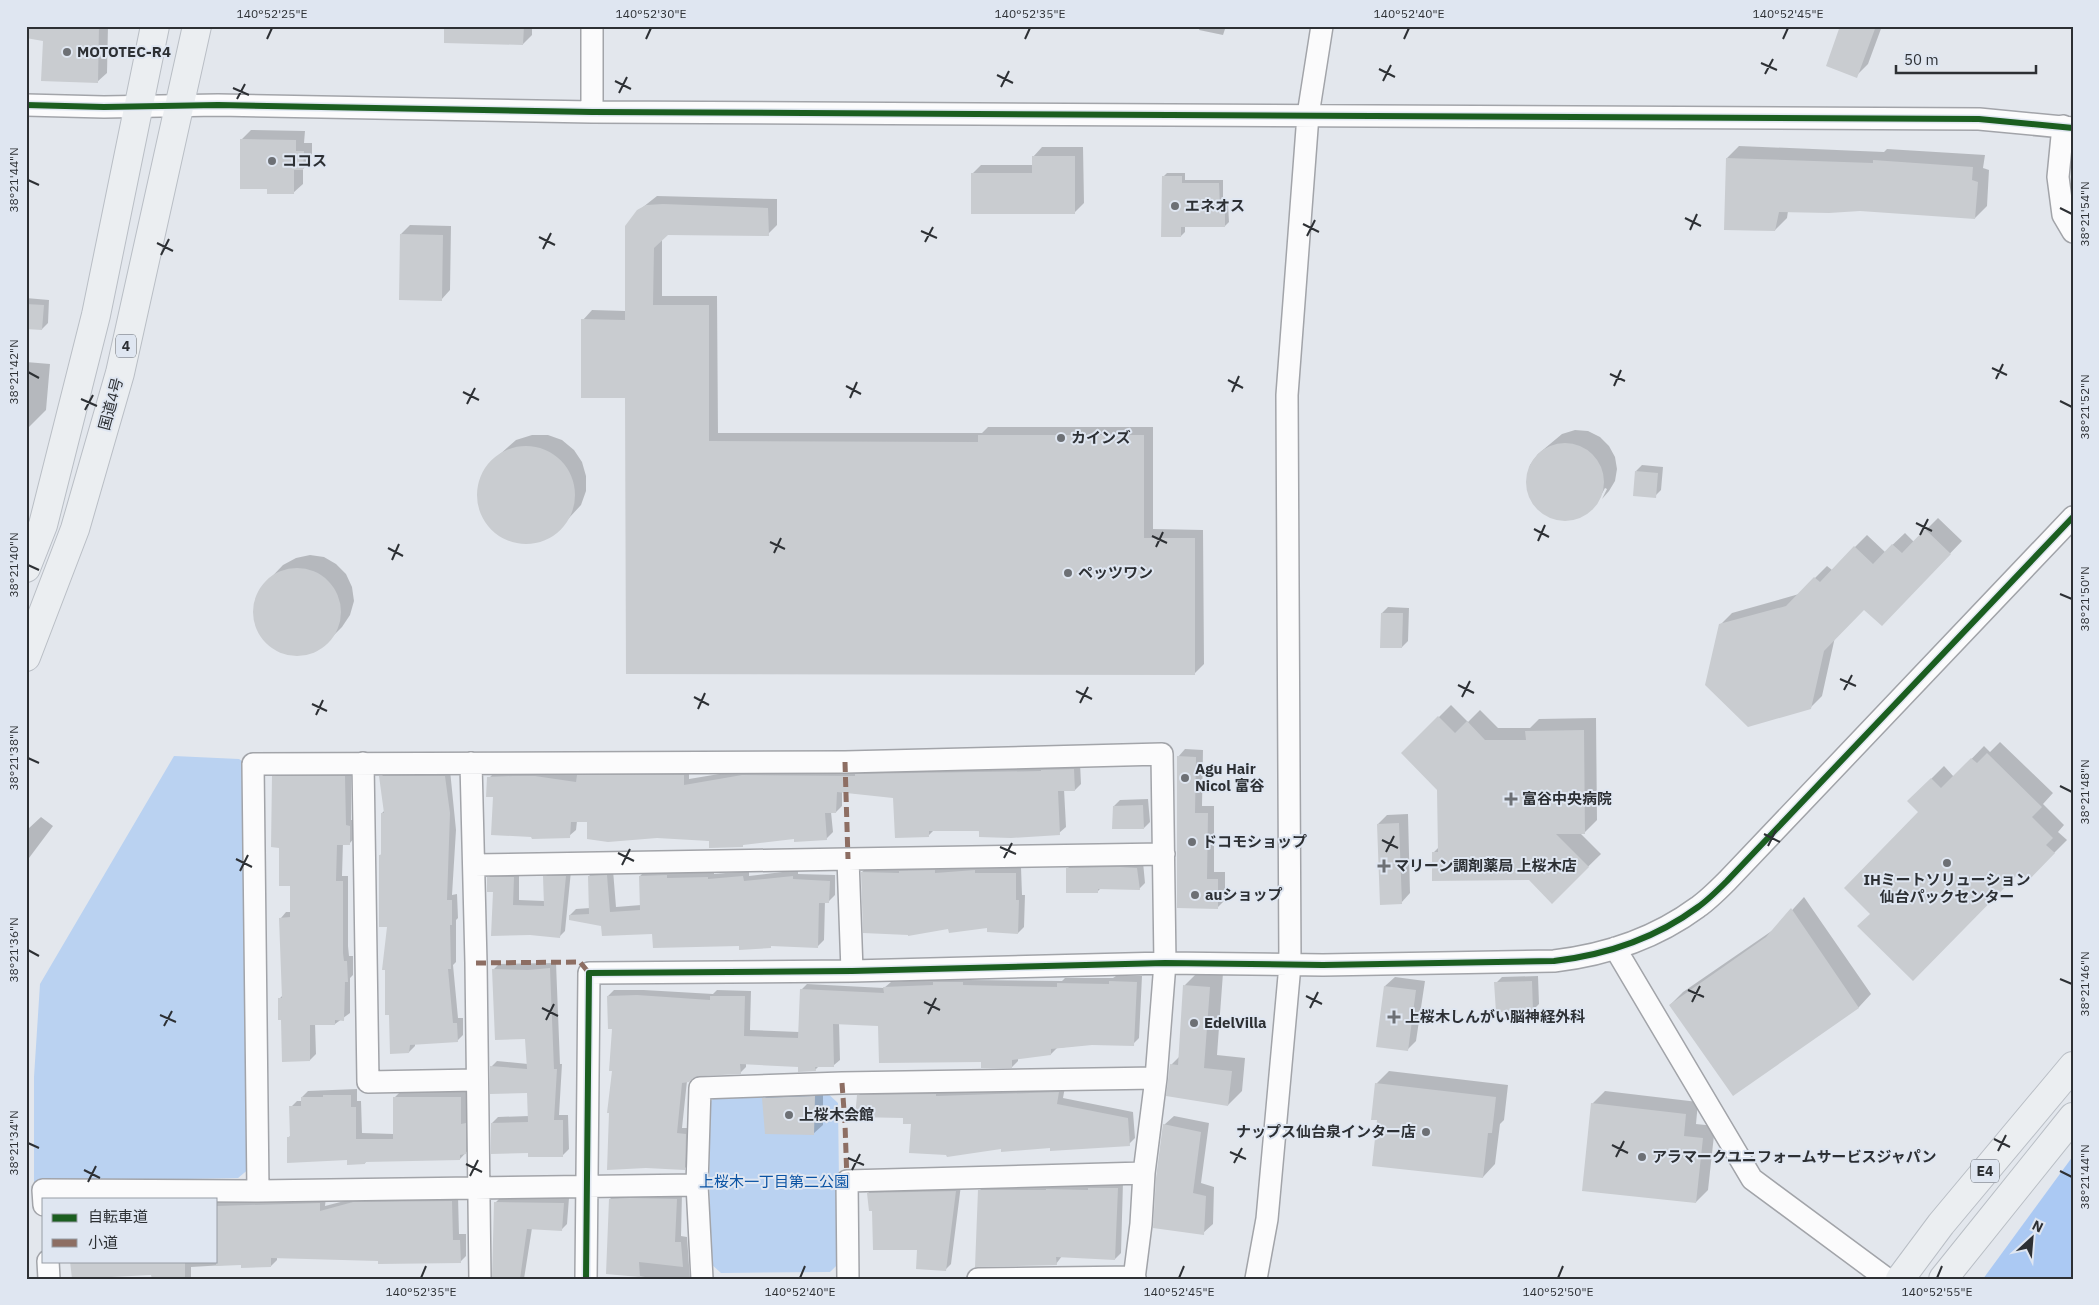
<svg xmlns="http://www.w3.org/2000/svg" width="2099" height="1305" font-family="'IBM Plex Sans','Noto Sans JP',sans-serif">
<rect width="100%" height="100%" fill="#e3e7ed"/>
<!-- green -->
<path fill="#bad2f1" d="M174 756 239 759 246 764 250 1168 238 1178 34 1182V1077L40 984Z
M825 1091 838 1103 840 1262 830 1272 721 1273 710 1263 709 1103 720 1092Z"/>
<!-- forest -->
<path fill="#abc9f3" d="M2073 1156V1279H1983Z"/>
<!-- shadow -->
<path fill="#0003" d="M31 26H108L107 73 97 82 44 40Z
M445 26H532V35L523 44Z
M1200 26H1226L1223 35 1199 30Z
M1842 26H1882L1868 64 1856 76Z
M251 130 305 131 304 143H312V160L303 169V184L293 193 268 188 242 139Z
M1739 146 1884 152 1887 149 1985 155 1983 168 1989 170 1987 206 1975 218 1860 209 1788 211 1787 218 1775 230 1727 158Z
M1042 147H1083L1084 203 1074 213 972 174 981 165H1033V157Z
M1167 173H1185V180H1223V204H1228L1229 222 1225 226H1185V232L1181 236 1163 177Z
M657 196 777 199V225L768 234H668L662 239V296H717L718 433H982L988 427H1153V529L1203 530 1204 664 1195 673H627L626 397 583 320 592 310 626 311 638 211Z
M410 225 451 226 450 290 441 300 401 234Z
M26 298 49 300 48 323 42 329 26 328Z
M26 362 50 364 46 410 28 428H26Z
M1575 430 1588 431 1600 437 1609 446 1615 457 1617 469 1615 481 1609 491 1602 499 1607 489 1605 488 1597 503 1587 513 1576 518 1564 520 1553 518 1542 512 1534 503 1528 491 1527 478 1530 465 1538 454 1562 434Z
M532 435H548L562 440 574 450 582 462 586 476V491L581 505 558 530 546 538 531 542H516L501 536 489 524 481 510 478 494 481 477 490 463 516 440Z
M1642 465 1663 467 1661 490 1655 496 1636 471Z
M1938 518 1962 541 1893 613 1864 608 1835 637 1822 696 1810 708 1720 625 1732 613 1799 594 1827 566 1832 570 1867 535 1885 552 1905 533 1914 542Z
M310 555 324 557 336 564 346 574 352 587 354 601 350 615 342 627 329 640 318 649 305 654H291L277 650 266 641 258 629 254 616 255 601 261 588 283 565 296 558Z
M1388 607 1409 608 1408 641 1402 647 1382 613Z
M1451 705 1468 722 1480 710 1498 728H1530L1539 719 1596 718 1597 820 1585 832H1579L1601 854 1552 902 1530 879 1433 853 1439 847V789L1403 753Z
M2000 742 2053 793 2043 804 2064 825 2058 832 2067 840 2025 882 2016 874 1872 913 1920 812 1909 801 1944 766 1954 777 1984 746 1990 752Z
M1185 749 1203 750 1202 806H1214V872H1225V900L1217 908 1178 907V757Z
M1080 763 1081 784 1075 790 1064 789 1066 827 1059 833 934 830 928 836 895 797 842 792V806L836 812H831L833 832 826 839 795 837 744 844 742 846 588 821H577L576 830 569 836 494 795 489 778 495 772 542 770 579 775 584 770 689 769V779L749 769Z
M450 770 456 830 452 895 457 894 458 918 456 920V962L453 965 458 1018H463V1035L457 1041 415 1043V1046L409 1052 388 926 380 855 382 854V813L385 810 381 777 387 771Z
M280 771H351V820H355V837L350 843H343L342 876H348V946L349 956H353V975L350 978V1013L335 1024 315 1023 316 1054 310 1060 282 1018 280 998 283 995 281 918 286 912H292L291 885 280 846 274 777Z
M1148 799 1150 822 1144 828 1114 806 1120 800Z
M1408 814 1410 893 1401 903 1378 824 1387 815Z
M41 817 53 826 26 862V828L28 829Z
M1143 862 1145 883 1139 889 1101 888 1098 891 1067 869 1073 863Z
M980 865 981 868 1021 867 1022 895H1025L1024 927 1018 933 989 926 950 928 862 872 868 866Z
M595 870H613L616 907 641 905 640 876 646 870 714 872V874L749 871V876L798 870V874L835 875V895L829 901H825L824 940 818 946 740 945 603 925 570 915 576 909 590 908 589 876Z
M519 871V900L545 901V877L551 871H571L565 931 559 937 530 934 494 891 488 878 494 872Z
M1804 897 1871 994 1859 1007 1733 1094 1670 1005 1683 992 1776 928Z
M556 963 560 1064H562L559 1115H568L569 1149 563 1155 529 1152 492 1123 498 1117 529 1116V1091L491 1067 497 1061 528 1064 527 1037 493 970 499 964Z
M1198 972 1223 973 1217 1055 1245 1058 1242 1091 1228 1105 1171 1065 1180 1056 1185 985Z
M969 976V980L1062 981 1065 978H1113L1116 976H1142L1139 1038 1133 1044H1092L1057 1048 1051 1054 1018 1058V1061L1012 1067 982 1061 879 1025 839 1023 840 1060 834 1065 819 1066 815 1070 799 1066 746 1063V1067L740 1073 693 1076 687 1081 682 1128H692L690 1163 684 1169 613 1070V1028L608 996 614 990H644L713 994 717 990 751 991 750 1030 799 1032 801 990 807 984 884 988 891 982Z
M1538 976 1539 1004 1533 1010 1496 983 1502 977Z
M1395 977 1425 981 1416 1041 1407 1050 1385 986Z
M1389 1071 1508 1085 1504 1120 1500 1124 1495 1164 1483 1177 1378 1119 1376 1084Z
M1065 1087 1063 1098 1133 1112 1135 1138 1129 1144 1002 1148 912 1122 905 1117 858 1096 864 1090Z
M823 1088V1125L813 1134 764 1099 773 1090Z
M357 1089V1101H361L362 1133 394 1134V1098L400 1092 467 1091V1118H471V1147L460 1159 367 1161 365 1163 288 1138 291 1135V1107L297 1101H302V1097L308 1091Z
M1605 1091 1698 1102 1696 1124 1715 1126 1708 1190 1696 1202 1592 1104Z
M1174 1116 1209 1123 1201 1183 1214 1187 1213 1224 1203 1233 1164 1125Z
M1123 1182 1121 1253 1115 1259 1062 1256 1056 1264 979 1191 985 1185Z
M961 1185 951 1264 945 1270 873 1209 868 1193 874 1188Z
M616 1193H682L681 1236 687 1237 690 1279H646L645 1277 608 1273 610 1199Z
M458 1196 459 1234H466V1256L460 1262 277 1257V1260L271 1266 242 1264 191 1267V1279H153V1274L104 1275V1279H73L72 1261H216V1201L326 1197 325 1206 360 1197Z
M501 1197 569 1198 567 1224 561 1230 532 1228 524 1279H494L495 1203Z"/>
<!-- building -->
<path fill="#c9ccd0" d="M26 26H99L98 83 41 81 43 41 26 38Z
M444 26H524L523 45 444 43Z
M1840 26H1876L1857 78 1826 66Z
M240 139 296 140V151H304L303 170H294V194H267V189H240Z
M1032 156H1075V214H971V173H1032Z
M1726 158 1873 163V160L1973 167 1972 180 1978 182 1975 219 1860 211 1829 213 1779 212 1775 231 1724 230Z
M1162 176H1182V183H1219L1220 208H1225V227H1181V237H1161Z
M663 204 768 208 769 236 668 235 654 248 653 305H709V441L978 442V435H1144V538H1195V675L626 674 625 398H581V319L625 320V226L637 210 646 205Z
M400 234 443 235 442 301 399 300Z
M26 304 44 305 42 330 26 329Z
M1526 482a39 39 0 1 1 78 0a39 39 0 1 1-78 0Z
M477 495a49 49 0 1 1 98 0a49 49 0 1 1-98 0Z
M1635 471 1658 473 1656 498 1633 496Z
M1925 529 1951 554 1882 626 1864 610 1824 651 1811 709 1748 727 1705 685 1719 624 1786 606 1814 577 1820 582 1854 546 1873 564 1892 544 1902 553Z
M253 612a44 44 0 1 1 88 0a44 44 0 1 1-88 0Z
M1381 613H1403L1402 648H1380Z
M1438 716 1455 733 1467 721 1485 740H1526L1525 731 1584 730 1585 834H1556L1589 867 1552 904 1529 880 1432 881V852H1438L1437 790 1401 753Z
M1987 753 2042 807 2032 817 2053 838 2046 845 2055 853 2025 884 2016 876 1913 981 1857 926 1870 914 1844 888 1918 812 1907 801 1931 778 1941 788 1971 758 1977 763Z
M1177 756 1196 757 1195 813H1208L1207 879H1218V909L1177 908Z
M1074 769 1075 791H1058L1060 835 1011 838 979 837V831H929V837L895 838 893 798 837 792 836 813H825L827 840 794 842V839L743 845V847L709 848V841L657 838 608 842 587 839V822H571L570 838 532 839 531 837 491 835 493 797H486L487 777 513 776H535L576 782 577 775H684V785L742 775 855 776V774L1041 771V770Z
M272 776H345L346 825 350 826V845H337L336 881H343V953L344 961H347L348 982H345L344 1021 335 1020V1025H310V1061L282 1062 281 1020H278V998H282L279 918 290 917V886H279V848L271 847Z
M379 776H445L450 813 447 900H452V925H450L451 969H448L453 1023H457L458 1042 410 1045 409 1053 390 1054 389 1015H385V970H382L387 927H379V855H381V813H384Z
M1143 805 1144 829H1112L1113 806Z
M1399 823 1402 904 1380 905 1377 824Z
M1120 867 1137 868 1140 890 1098 889V893H1066V868Z
M935 870V873L975 870V873H1016V900H1019L1018 934 987 932V928L949 933 948 929 908 936V935L863 933 861 872 899 873V871Z
M607 875 610 912 640 910 639 876 667 875V878L708 877V879L743 876 744 881 793 876V879L830 881 829 903H819L818 948 771 946V948L739 950V946L653 948 652 934 602 936 601 926 569 920V915L589 914 588 876Z
M543 876H566L560 938 530 935 491 936 493 892H487V877H514L513 905 544 906Z
M1791 908 1859 1008 1733 1096 1669 1005 1766 937Z
M550 968 554 1069H557L554 1120H563V1157H528V1153L491 1154V1123L528 1122 527 1093 490 1094V1066L527 1069 525 1039 495 1040 492 969 528 970Z
M1109 981 1137 982 1134 1046 1092 1045 1051 1049V1055L1012 1060V1068H981V1062L879 1063 878 1026 833 1024 834 1067H815L816 1071 798 1072V1067L740 1064 741 1074 700 1076 693 1078 689 1082 682 1083 677 1133 686 1134 685 1170 646 1168 607 1170 609 1113H607L612 1071H609L612 1029H608L607 996 637 995 710 1000V996H745L744 1036 798 1038 800 989 884 993 883 987 933 985V982H963V985L1057 987V983L1109 984Z
M1532 981 1533 1011 1496 1012 1494 982Z
M1183 985 1210 987 1204 1068 1232 1071 1228 1106 1166 1096 1170 1064 1178 1065Z
M1384 986 1416 990 1408 1051 1376 1047Z
M1375 1083 1496 1097 1492 1133H1488L1483 1178 1372 1166 1377 1120H1371Z
M1059 1092 1057 1104 1128 1118 1130 1146 1050 1151V1148L1001 1152V1149L947 1157 946 1155 909 1153 911 1124H903V1118L855 1117 857 1095 936 1094V1096Z
M323 1095H351V1107H356V1139H393V1097H461V1124L466 1123V1154L460 1155V1160L365 1162V1164L347 1165V1160L287 1163V1137H290L289 1106H301V1097H323Z
M815 1096 814 1135 765 1134 762 1098Z
M1591 1103 1686 1114 1684 1136 1703 1138 1696 1203 1582 1191Z
M1163 1124 1201 1132 1193 1193 1206 1196 1204 1235 1153 1228 1156 1178Z
M1088 1188H1118L1115 1260 1056 1257 1057 1265 975 1267 978 1190H1046V1189L1088 1190Z
M956 1191 946 1271 916 1269 917 1250H873L872 1211H869L867 1193Z
M630 1198 677 1199 675 1242H681L683 1267 639 1262 640 1277 606 1274 609 1199Z
M452 1201 453 1240H460L461 1263 378 1264V1261L271 1258V1267L241 1268V1265L216 1266V1206L320 1203V1211L353 1202Z
M494 1202 564 1203 562 1231 527 1229 520 1279 492 1278Z
M70 1261H185V1279H152L151 1275 72 1279Z"/>
<g fill="none" stroke-linecap="round" stroke-linejoin="round">
<defs>
<path id="minor" d="M26 105 104 107 218 105 592 112 1979 119 2073 128
M592 112V26
M2063 126 2058 177 2063 215 2073 232
M363 763 368 1082 476 1080
M471 763 476 963 480 1279
M848 859 1164 854
M474 865 848 859 852 971
M1615 948 1752 1179 1887 1279
M258 1191 253 764 845 762 1162 754 1165 963 1156 1078 1144 1173 1141 1224 1134 1279
M44 1205 43 1190 258 1191 697 1185
M48 1261 49 1279
M586 1279 589 973 852 971 1165 963 1323 965 1554 961C1605 955 1656 938 1698 907 1708 900 1718 890 1727 881L2073 517
M702 1279 697 1185 700 1088 842 1083 1156 1078
M848 1279 847 1181 1144 1173
M978 1279 1135 1277
M1256 1279 1267 1219 1290 965 1287 395 1308 115 1322 26"/>
<path id="highway" d="M26 568 43 525 96 315 155 26
M26 657 75 529 120 373 197 26
M1900 1279 1941 1224 2073 1066
M1943 1279 2073 1117"/>
</defs>
<!-- minor casing -->
<use href="#minor" stroke="#a2a4a9" stroke-width="24"/>
<!-- highway casing -->
<use href="#highway" stroke="#b9bec5" stroke-width="30"/>
<!-- minor -->
<use href="#minor" stroke="#fbfbfc" stroke-width="21"/>
<!-- highway -->
<use href="#highway" stroke="#ebeef1" stroke-width="28"/>
<!-- quiet -->
<path stroke="#8d6e63" stroke-width="5" stroke-dasharray="10 5" stroke-linecap="butt" d="M845 762 848 859
M476 963 580 962 589 973
M842 1083 845 1124 847 1181"/>
<defs>
<path id="cycleway" d="M26 105 104 107 218 105 592 112 1979 119 2073 128
M586 1279 589 973 852 971 1165 963 1323 965 1554 961C1605 955 1656 938 1698 907 1708 900 1718 890 1727 881L2073 517"/>
</defs>
<!-- cycleway casing -->
<use href="#cycleway" stroke="#dfe6f1" stroke-width="9"/>
<!-- cycleway -->
<use href="#cycleway" stroke="#1b5e20" stroke-width="6"/>
</g>
<!-- ticks -->
<path fill="none" stroke="#2d3034" stroke-width="2" d="M267 39 272 28M646 39 651 28M1025 39 1030 28M1404 39 1409 28M1783 39 1788 28M1761 63 1777 70M1379 69 1395 77M1765 74 1773 59M997 75 1013 83M615 81 631 89M1383 81 1391 65M1001 87 1009 71M233 88 249 95M619 93 627 77M237 99 245 84M28 180 39 185M2060 208 2072 214M1685 218 1701 226M1303 224 1319 232M1690 230 1697 214M921 231 937 238M1307 236 1315 220M539 237 555 245M925 242 933 227M157 243 173 251M543 249 551 233M161 255 169 239M1992 368 2007 375M28 372 39 378M1610 374 1625 381M1996 379 2003 364M1228 380 1243 388M846 386 861 394M1614 386 1621 370M463 392 479 400M1232 392 1239 376M850 398 857 382M81 399 97 406M2060 401 2072 407M467 404 475 388M85 410 93 395M1916 523 1932 531M1534 529 1549 537M1920 535 1928 519M1152 536 1167 543M1538 541 1545 525M770 542 785 549M1156 547 1163 532M388 548 403 556M774 553 781 538M392 560 399 544M28 565 39 570M2060 594 2072 599M1840 679 1856 686M1458 685 1474 693M1844 690 1852 675M1076 691 1092 699M694 697 709 705M1462 697 1470 681M1080 703 1088 687M312 704 327 711M698 709 705 693M316 715 323 700M28 758 39 763M2060 786 2072 792M1764 834 1780 842M1382 840 1398 848M1768 846 1776 830M1000 847 1016 854M1386 852 1394 836M618 853 634 861M1004 858 1012 843M236 859 252 867M622 865 630 849M240 871 248 855M28 950 39 956M2060 979 2072 984M1688 990 1704 997M1306 996 1322 1004M924 1002 940 1010M1692 1002 1700 986M542 1008 558 1016M1310 1008 1318 992M928 1014 936 998M160 1015 176 1022M546 1020 554 1004M164 1026 172 1011M1994 1139 2010 1147M28 1143 39 1148M1612 1145 1628 1153M1998 1151 2006 1135M1230 1152 1246 1159M1616 1157 1624 1141M848 1158 864 1165M1234 1163 1242 1148M466 1164 482 1172M84 1170 100 1178M852 1170 860 1154M2060 1171 2072 1177M470 1176 478 1160M88 1182 96 1166M421 1278 426 1266M800 1278 805 1266M1179 1278 1184 1266M1558 1278 1563 1266M1937 1278 1942 1266"/>
<!-- markers -->
<g fill="#6d7075" stroke="#dfe6f1" stroke-width="2">
<circle cx="67" cy="52" r="5"/>
<circle cx="272" cy="161" r="5"/>
<circle cx="1175" cy="206" r="5"/>
<circle cx="1061" cy="438" r="5"/>
<circle cx="1068" cy="573" r="5"/>
<circle cx="1185" cy="778" r="5"/>
<path d="M1508.5 791.5h5v5h5v5h-5v5h-5v-5h-5v-5h5z"/>
<circle cx="1192" cy="842" r="5"/>
<circle cx="1947" cy="863" r="5"/>
<path d="M1381.5 858.5h5v5h5v5h-5v5h-5v-5h-5v-5h5z"/>
<circle cx="1195" cy="895" r="5"/>
<path d="M1391.5 1009.5h5v5h5v5h-5v5h-5v-5h-5v-5h5z"/>
<circle cx="1194" cy="1023" r="5"/>
<circle cx="789" cy="1115" r="5"/>
<circle cx="1426" cy="1132" r="5"/>
<circle cx="1642" cy="1157" r="5"/>
</g>
<g text-anchor="middle" stroke-width="4" stroke-linejoin="round" paint-order="stroke">
<!-- shield labels -->
<g fill="#dfe6f1" stroke="#62676d" stroke-width="1">
<rect x="116" y="334.5" width="20" height="23" rx="4"/>
<rect x="1971" y="1159.5" width="28" height="23" rx="4"/>
</g>
<g font-size="14" font-weight="bold" fill="#2d3034">
<text x="126" y="351">4</text>
<text x="1985" y="1176">E4</text>
</g>
<!-- poi labels -->
<g font-size="15" font-weight="bold" fill="#2d3034" stroke="#dfe6f1" text-anchor="start">
<text x="77" y="57">MOTOTEC-R4</text>
<text x="282" y="166">ココス</text>
<text x="1185" y="211">エネオス</text>
<text x="1071" y="443">カインズ</text>
<text x="1078" y="578">ペッツワン</text>
<text x="1195" y="774">Agu Hair<tspan x="1195" dy="17">Nicol 富谷</tspan></text>
<text x="1522" y="804">富谷中央病院</text>
<text x="1202" y="847">ドコモショップ</text>
<text x="1394" y="871">マリーン調剤薬局 上桜木店</text>
<text x="1947" y="885" text-anchor="middle">IHミートソリューション<tspan x="1947" dy="17">仙台パックセンター</tspan></text>
<text x="1205" y="900">auショップ</text>
<text x="1405" y="1022">上桜木しんがい脳神経外科</text>
<text x="1204" y="1028">EdelVilla</text>
<text x="799" y="1120">上桜木会館</text>
<text x="1416" y="1137" text-anchor="end">ナップス仙台泉インター店</text>
<text x="1652" y="1162">アラマークユニフォームサービスジャパン</text>
</g>
<!-- street labels -->
<g font-size="15" fill="#2d3034" stroke="#dfe6f1">
<text transform="translate(111 404) rotate(-75)" y="5">国道4号</text>
</g>
<!-- park labels -->
<g font-size="15" fill="#0a53a4" stroke="#dfe6f1">
<text x="774" y="1187">上桜木一丁目第二公園</text>
</g>
</g>
<!-- border -->
<rect width="2099" height="1305" fill="none" stroke="#dfe6f1" stroke-width="55"/>
<!-- legend -->
<rect x="42" y="1198" width="175" height="65" fill="#dfe6f1" stroke="#989da5"/>
<rect x="52" y="1214" width="25" height="8" fill="#1b5e20" stroke="#989da5"/>
<text x="88" y="1222" font-size="15" fill="#2d3034">自転車道</text>
<rect x="52" y="1239" width="25" height="8" fill="#8d6e63" stroke="#989da5"/>
<text x="88" y="1248" font-size="15" fill="#2d3034">小道</text>
<!-- north arrow -->
<g transform="translate(2032 1238) rotate(26)" stroke="#dfe6f1" stroke-width="4" paint-order="stroke">
<path d="M0-4L9 19L0 12L-9 19Z" fill="#2d3034"/>
<text y="-8" font-size="14" font-weight="bold" text-anchor="middle" fill="#2d3034">N</text>
</g>
<!-- scale -->
<path d="M1896 65v8h140v-8" fill="none" stroke="#2d3034" stroke-width="2.5"/>
<text x="1904" y="65" font-size="15" fill="#2d3034" stroke="#dfe6f1" stroke-width="4" paint-order="stroke">50 m</text>
<rect x="28" y="28" width="2044" height="1250" fill="none" stroke="#2d3034" stroke-width="2"/>
<g font-size="12" text-anchor="middle" fill="#2d3034">
<text x="272" y="18">140°52'25"E</text>
<text x="651" y="18">140°52'30"E</text>
<text x="1030" y="18">140°52'35"E</text>
<text x="1409" y="18">140°52'40"E</text>
<text x="1788" y="18">140°52'45"E</text>
<text transform="translate(14 180) rotate(-90)" y="4">38°21'44"N</text>
<text transform="translate(2085 214) rotate(-90)" y="4">38°21'54"N</text>
<text transform="translate(14 372) rotate(-90)" y="4">38°21'42"N</text>
<text transform="translate(2085 407) rotate(-90)" y="4">38°21'52"N</text>
<text transform="translate(14 565) rotate(-90)" y="4">38°21'40"N</text>
<text transform="translate(2085 599) rotate(-90)" y="4">38°21'50"N</text>
<text transform="translate(14 758) rotate(-90)" y="4">38°21'38"N</text>
<text transform="translate(2085 792) rotate(-90)" y="4">38°21'48"N</text>
<text transform="translate(14 950) rotate(-90)" y="4">38°21'36"N</text>
<text transform="translate(2085 984) rotate(-90)" y="4">38°21'46"N</text>
<text transform="translate(14 1143) rotate(-90)" y="4">38°21'34"N</text>
<text transform="translate(2085 1177) rotate(-90)" y="4">38°21'44"N</text>
<text x="421" y="1296">140°52'35"E</text>
<text x="800" y="1296">140°52'40"E</text>
<text x="1179" y="1296">140°52'45"E</text>
<text x="1558" y="1296">140°52'50"E</text>
<text x="1937" y="1296">140°52'55"E</text>
</g>
</svg>
